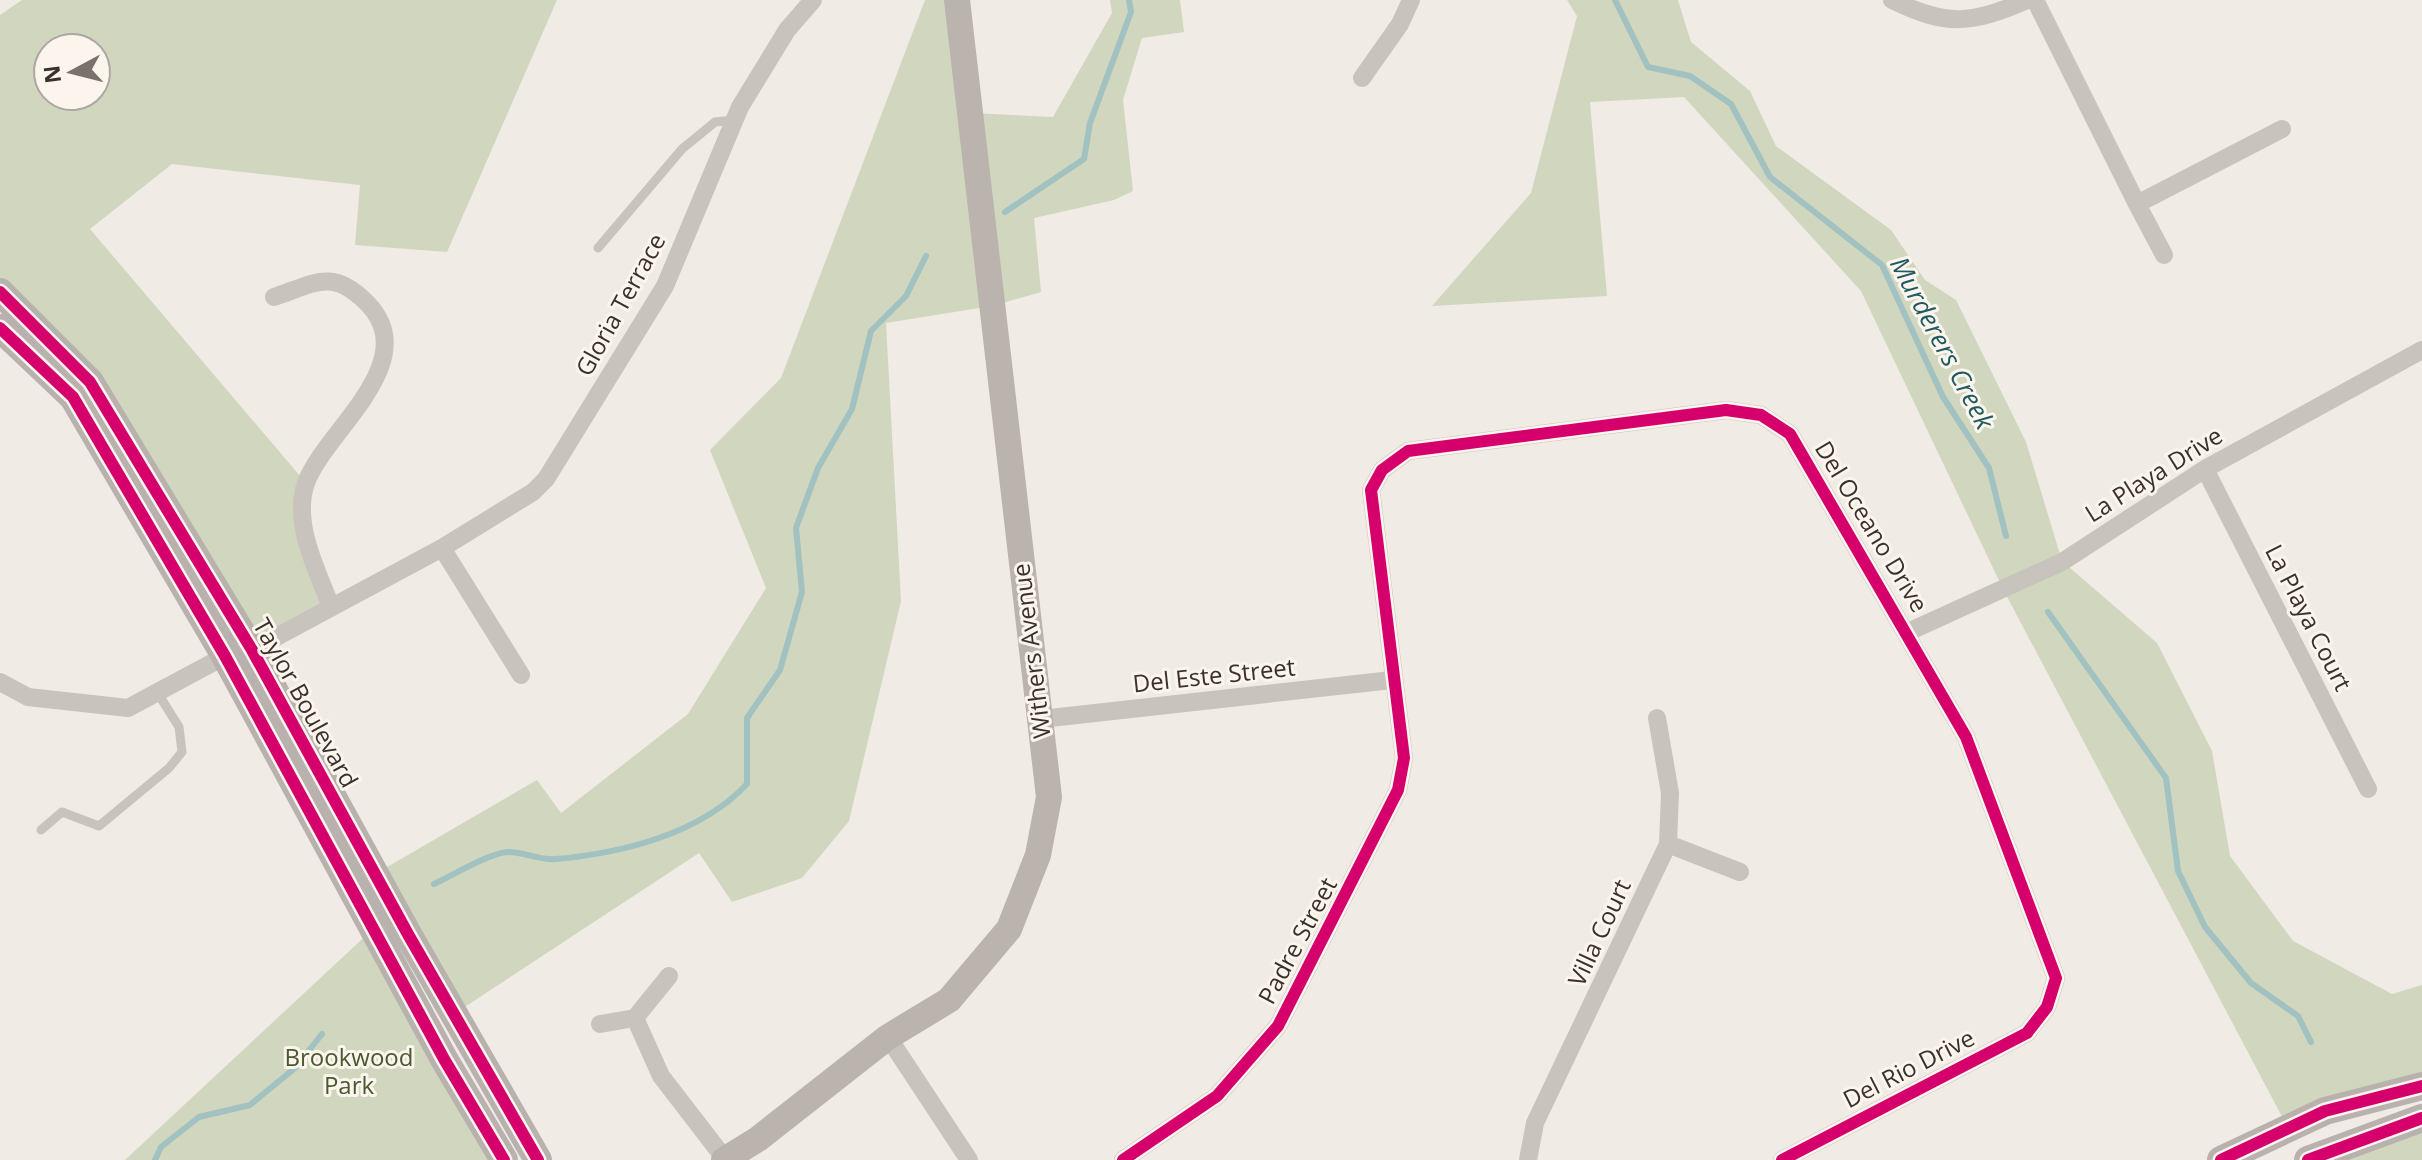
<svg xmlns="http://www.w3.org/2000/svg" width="2422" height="1160" font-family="'Open Sans',sans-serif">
<rect width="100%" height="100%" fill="#f0ebe5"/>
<!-- green -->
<path fill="#d1d6bf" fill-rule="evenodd" d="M22 0H557L447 252 355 245 360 185 172 164 90 229 306 483 302 515 331 607 252 650 0 292V15ZM48 48H96V96H48Z
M925 0H957L972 113 1053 117 1112 13 1110 0H1180L1184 32 1142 38 1123 100 1133 191 1114 200 1034 218 1041 292 992 306 886 323 901 601 849 821 802 878 732 902 699 853 454 1014 375 874 537 780 561 813 688 714 766 588 710 450 781 378Z
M1567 0H1678L1691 42 1750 91 1776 146 1891 230 1925 280 1956 300 2026 442 2062 561 2157 643 2212 751 2230 856 2293 941 2392 994 2422 985V1086L2288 1128 2003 589 1861 291 1684 97 1590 102 1607 296 1432 306 1531 193 1577 16Z
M373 929 504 1160H125Z
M2422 1118V1160H2308Z"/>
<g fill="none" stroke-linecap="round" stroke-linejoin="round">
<!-- stream -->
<path stroke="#a1c2c1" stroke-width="6" d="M1615 0 1648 67 1690 76 1731 104 1770 177 1882 265 1943 397 1989 468 2006 536
M1005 212 1084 159 1090 123 1131 12 1129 0
M2048 612 2166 778 2178 871 2205 927 2251 983 2298 1016 2311 1042
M434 884C453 875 488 854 507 852 523 851 540 861 556 859 623 853 700 834 747 784V718L780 670 802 592 796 528 818 468 852 409 871 331 906 296 926 256
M155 1160 161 1147 199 1117 250 1105 295 1068 322 1034"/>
<!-- lane -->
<path stroke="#c9c3be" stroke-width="9" d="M598 248 682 149 715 122 734 120
M41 830 62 812 99 826 169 768 182 752 179 727 157 692"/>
<!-- street -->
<path stroke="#c9c3be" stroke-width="18" d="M1892 0C1947 27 1972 24 2027 0
M2035 0 2137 204 2282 129
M1362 78 1400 24 1411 0
M2137 204 2164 255
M274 297C316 283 332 268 367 303 425 362 324 432 306 483 292 523 317 570 331 607
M2205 469 2368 789
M442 548 521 675
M1908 632 2062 562 2205 469 2422 350
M252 650 442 548 533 492 546 479 665 286 740 107 787 30 813 0
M0 682 28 697 128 708 225 656
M1041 719 1392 680
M1668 844 1740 872
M635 1018 661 1076 725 1159
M600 1024 635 1018 669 976
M888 1037 969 1160
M1123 1160 1217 1096 1278 1026 1398 790 1404 758 1371 490 1382 470 1408 451 1726 410 1761 415 1790 434 1966 737 2056 978 2047 1007 2027 1033 1782 1160
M1528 1160 1535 1123 1668 844 1670 793 1657 718"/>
<!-- secondary -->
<path stroke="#bab3ae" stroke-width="26" d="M724 1160 758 1139 888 1037 949 1000 1009 929 1038 855 1049 797 957 0"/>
<!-- primary -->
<path stroke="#b8b1ad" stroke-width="28" d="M0 292 90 382 252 650 409 936 538 1160
M0 328 73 397 225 656 444 1059 504 1160
M2221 1160 2325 1111 2422 1086
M2308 1160 2422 1118"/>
<defs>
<path id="cycleway" d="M0 292 90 382 252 650 409 936 538 1160
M0 328 73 397 225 656 444 1059 504 1160
M1123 1160 1217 1096 1278 1026 1398 790 1404 758 1371 490 1382 470 1408 451 1726 410 1761 415 1790 434 1966 737 2056 978 2047 1007 2027 1033 1782 1160
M2221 1160 2325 1111 2422 1086
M2308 1160 2422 1118"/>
</defs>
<!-- cycleway casing -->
<use href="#cycleway" stroke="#fbf5ee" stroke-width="17"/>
<!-- cycleway -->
<use href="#cycleway" stroke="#d6006c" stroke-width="12"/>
</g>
<g text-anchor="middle" stroke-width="6" stroke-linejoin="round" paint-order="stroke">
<!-- street labels -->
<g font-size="24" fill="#3b302b" stroke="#fbf5ee">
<text transform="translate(621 305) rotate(-61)" y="8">Gloria Terrace</text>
<text transform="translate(2154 475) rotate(-32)" y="8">La Playa Drive</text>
<text transform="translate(1871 527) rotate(59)" y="8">Del Oceano Drive</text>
<text transform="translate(2308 618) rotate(63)" y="8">La Playa Court</text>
<text transform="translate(1032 651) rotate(-97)" y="8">Withers Avenue</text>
<text transform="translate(1214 676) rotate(-6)" y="8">Del Este Street</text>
<text transform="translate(305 703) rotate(61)" y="8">Taylor Boulevard</text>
<text transform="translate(1600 933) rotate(-65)" y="8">Villa Court</text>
<text transform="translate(1298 941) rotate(-62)" y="8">Padre Street</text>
<text transform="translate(1909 1069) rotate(-27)" y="8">Del Rio Drive</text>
</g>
<!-- park labels -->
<g font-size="24" fill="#4a5a2e" stroke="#fbf5ee">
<text x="349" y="1066">Brookwood<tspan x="349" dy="28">Park</tspan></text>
</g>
<!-- water labels -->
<g font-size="26" font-style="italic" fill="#1f5a5e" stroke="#fbf5ee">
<text transform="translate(1942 343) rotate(62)" y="9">Murderers Creek</text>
</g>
</g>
<!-- north arrow -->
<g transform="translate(72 72) rotate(263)"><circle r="38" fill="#fbf5ee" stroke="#aea6a0" stroke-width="2"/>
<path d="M0-6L14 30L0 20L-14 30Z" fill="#7a716c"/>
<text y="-12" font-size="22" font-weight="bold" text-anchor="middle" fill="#3b302b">N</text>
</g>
</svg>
